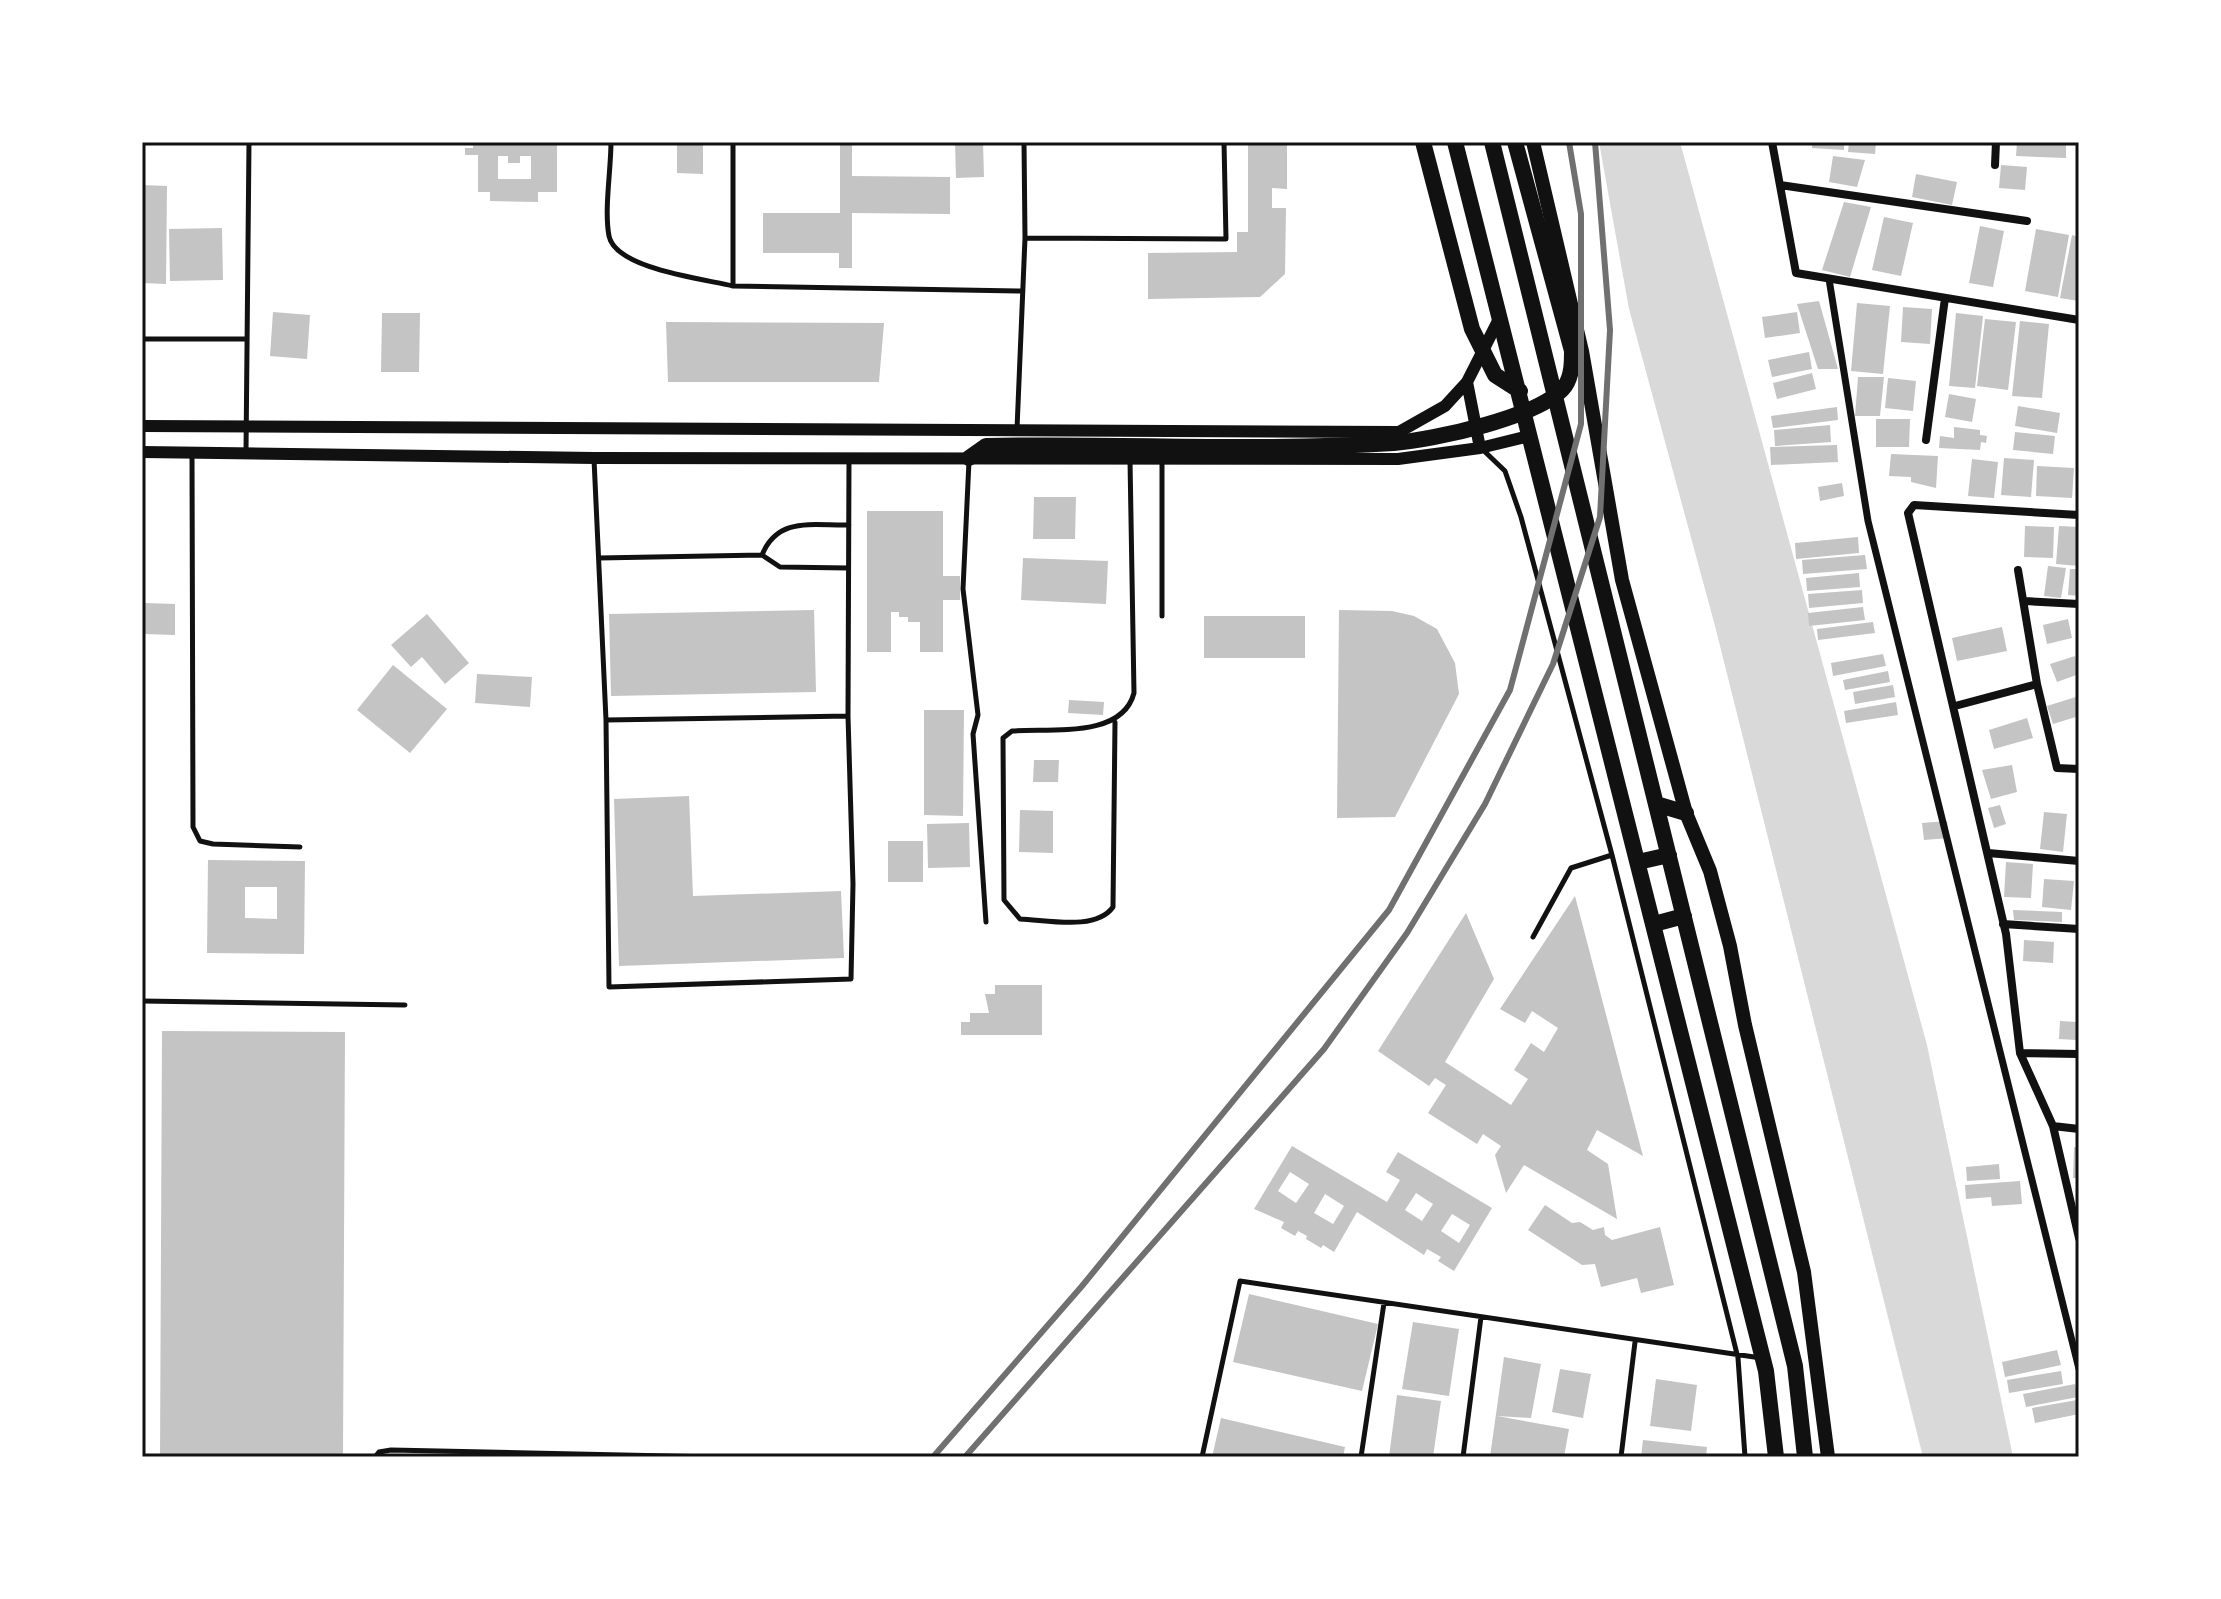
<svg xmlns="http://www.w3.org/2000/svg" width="2221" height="1599" font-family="'DejaVu Sans',sans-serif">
<rect width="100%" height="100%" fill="#fff"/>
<!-- water -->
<path fill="#d9d9d9" d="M1599 142H1680L1927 1045 2013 1457H1923L1715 626 1629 309Z"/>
<!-- building -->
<path fill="#c4c4c4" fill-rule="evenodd" d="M473 142H557V192H538V202L490 201V192H478V155H465V148H473ZM498 156H508V163H520V156H531V179H498Z
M677 142H703V174L677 173Z
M840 142H852V176L950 177V214L852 213V268H839V253H763V213H840Z
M955 142H983L984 177 956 178Z
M1248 142H1287V189L1272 188V208H1286L1285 274 1260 297 1148 299V253L1237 252V232H1248Z
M1812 142H1844V150L1812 148Z
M1849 142H1876L1875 154 1848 152Z
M2017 142H2066V158L2016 156Z
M1833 156 1865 160 1857 187 1829 182Z
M2001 165 2027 167 2025 190 1999 188Z
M1916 174 1957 182 1952 205 1912 197Z
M142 185 167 186 166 284 142 283Z
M1844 202 1871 207 1850 277 1822 270Z
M1884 217 1913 223 1901 276 1872 270Z
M1980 226 2004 231 1993 287 1969 283Z
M222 228 223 280 170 281 169 229Z
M2036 229 2069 235 2058 297 2025 291Z
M2072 235 2079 237V301L2060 298Z
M1819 301 1838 369H1818L1797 304Z
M1857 303 1890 306 1883 374 1851 371Z
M1903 307 1932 309 1930 344 1901 342Z
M273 312 310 315 307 359 270 356Z
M1797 312 1800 333 1765 338 1762 317Z
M382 313H420L419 372H381Z
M1956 313 1983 316 1975 388 1949 386Z
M1985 319 2016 322 2008 390 1977 386Z
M2020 321 2049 324 2042 398 2012 396Z
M666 322 884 323 879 382H668Z
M1809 352 1812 369 1772 377 1768 360Z
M1812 373 1816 389 1777 399 1773 383Z
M1858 377H1884L1880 416H1855Z
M1888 378 1916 381 1913 411 1885 408Z
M1949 394 1976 399 1972 422 1945 417Z
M2018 406 2060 413 2057 433 2015 426Z
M1837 407 1838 420 1773 428 1771 416Z
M1876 419H1910L1909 447H1876Z
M1830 425 1831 442 1775 446 1774 430Z
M1954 427 1980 430V435L1987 436 1986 443 1981 442 1980 450 1939 448 1940 436 1954 438Z
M2015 432 2055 436 2053 454 2013 450Z
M1837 445 1838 462 1771 465 1770 447Z
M1891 454 1938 456 1936 488 1911 482V477L1889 476Z
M2004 458 2034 460 2031 497 2001 495Z
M1972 459 1998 462 1994 498 1968 496Z
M2037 466 2074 468 2072 498 2036 496Z
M1842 483 1844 496 1820 501 1818 487Z
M1034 497H1076L1075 539H1033Z
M867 511H943V576H960V600H943V652H920V622H908V617H899V612H891V652H867Z
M2025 526 2054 527 2053 558 2024 557Z
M2059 526 2079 527V566L2056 564Z
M1858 537 1859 553 1796 559 1795 543Z
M1865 555 1867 569 1803 574 1802 560Z
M1023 558 1108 561 1106 604 1021 600Z
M2048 566 2066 568 2061 598 2044 596Z
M2070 569H2079V596L2068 595Z
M1859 573 1860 587 1807 591 1806 578Z
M1862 590 1863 603 1809 608 1808 594Z
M145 603 175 604V635L144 634Z
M1863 607 1865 620 1809 626 1808 613Z
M814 610 816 692 611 696 609 614Z
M1339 610 1392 611 1414 616 1437 629 1455 663 1459 694 1395 817 1337 818Z
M427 614 469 663 445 684 422 657 411 667 391 645Z
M1204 616H1305V658H1204Z
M2068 619 2072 638 2047 644 2043 625Z
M1873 622 1875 633 1818 640 1817 629Z
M2002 627 2007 651 1957 661 1952 638Z
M1883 654 1886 666 1833 676 1831 663Z
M2075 656 2079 674 2057 682 2050 664Z
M393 665 447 709 410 753 357 710Z
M1888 671 1890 682 1845 690 1843 680Z
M477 674 532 677 530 707 475 703Z
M1893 685 1895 697 1855 704 1853 692Z
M2079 696V716L2053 724 2047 706Z
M1069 700 1104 702 1103 715 1068 713Z
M1896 702 1898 715 1846 723 1844 711Z
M924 710H964L963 816 924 815Z
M2027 718 2033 738 1994 749 1989 730Z
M1034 760H1059L1058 782H1033Z
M2012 765 2017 792 1991 799 1982 770Z
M689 796 693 896 841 891 844 958 619 966 614 799Z
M2000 805 2006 824 1994 828 1988 808Z
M1020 810 1053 811V853L1019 852Z
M2044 812 2067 814 2063 852 2040 849Z
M1947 821 1949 838 1924 840 1922 823Z
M969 823 970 867 928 868 927 824Z
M888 841H923V882H888Z
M208 860 305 861 304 954 207 953ZM245 887H277V919L245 918Z
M2006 862 2033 864 2031 898 2004 897Z
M2044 879 2074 881 2071 910 2042 907Z
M1575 896 1643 1156 1597 1130 1587 1150 1608 1164 1617 1219 1524 1165 1506 1193 1495 1155 1501 1146 1483 1134 1477 1144 1428 1113 1446 1085 1435 1078 1429 1086 1378 1051 1466 913 1494 979 1445 1062 1511 1105 1528 1079 1514 1070 1531 1043 1544 1052 1558 1028 1532 1011 1525 1023 1500 1009Z
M2013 910 2062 912V922L2014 920Z
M2024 940 2054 942 2053 963 2023 961Z
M995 985H1042V1035H961V1022H970V1013H989L985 994H995Z
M2060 1021 2077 1022 2076 1040 2059 1039Z
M162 1031 345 1032 343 1457H160Z
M1292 1146 1387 1202 1400 1180 1386 1172 1398 1152 1492 1208 1454 1271 1438 1261 1441 1257 1427 1249 1424 1255 1357 1212 1334 1252 1323 1245 1321 1248 1306 1239 1307 1236 1298 1231 1295 1236 1281 1228 1284 1222 1254 1209ZM1290 1172 1309 1184 1296 1203 1278 1191ZM1416 1193 1433 1204 1422 1221 1405 1210ZM1325 1194 1344 1206 1333 1224 1314 1213ZM1452 1214 1470 1225 1459 1243 1441 1231Z
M2074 1147 2079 1148V1178H2073Z
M1999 1164 2000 1179 1967 1181 1966 1167Z
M2020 1181 2022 1204 1992 1206 1991 1197 1966 1199 1965 1185Z
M1545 1205 1572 1223 1580 1222 1593 1230 1604 1227 1605 1235 1612 1240 1660 1227 1674 1285 1641 1293 1637 1278 1601 1287 1595 1264 1582 1265 1528 1230Z
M1249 1294 1378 1324 1362 1391 1233 1362Z
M1413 1322 1459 1329 1449 1396 1402 1389Z
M2057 1350 2061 1365 2005 1377 2002 1362Z
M1504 1357 1541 1364 1531 1418 1497 1416 1569 1429 1564 1457H1490Z
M1560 1369 1591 1374 1583 1418 1552 1412Z
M2061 1371 2063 1384 2009 1393 2007 1380Z
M1656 1379 1697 1385 1691 1431 1650 1426Z
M2075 1384 2078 1397 2026 1407 2023 1394Z
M1397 1395 1441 1401 1433 1457H1389Z
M2077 1400 2079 1414 2035 1423 2032 1408Z
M1221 1418 1345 1447 1343 1457H1212Z
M1643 1440 1707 1447 1706 1457H1641Z"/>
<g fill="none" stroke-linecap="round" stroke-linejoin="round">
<!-- service -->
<path stroke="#111" stroke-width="5" d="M611 142C611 170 604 210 609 236 616 269 704 279 733 286
M733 142V286L1023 291
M1025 238 1226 239 1224 142
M142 339H247
M1017 429 1025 238 1024 142
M1481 448 1505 471 1521 517 1612 855 1738 1358 1745 1457
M192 452 193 827 200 841 213 844 300 847
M246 452 249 142
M594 459 606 720 848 716 849 458
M969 461 963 589 978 715 973 734 986 922
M1162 461V616
M762 555 780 567 848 568
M599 558 762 555C778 516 813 526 849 525
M606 720 609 987 851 979 853 884 848 716
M1115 722 1113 907C1096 931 1048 920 1020 919L1004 900 1003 738 1012 731C1050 728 1122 739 1134 693L1130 460
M1533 937 1571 868 1612 855
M142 1001 405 1005
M375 1457 379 1452 391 1450 714 1457
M1202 1457 1240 1281 1761 1358
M1361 1457 1384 1303
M1463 1457 1481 1317
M1621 1457 1635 1342"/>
<!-- pedestrian -->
<path stroke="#111" stroke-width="7" d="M1829 279 1868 521 2079 1369"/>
<!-- minor -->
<path stroke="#111" stroke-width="8" d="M1772 142 1796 273 2079 320
M1995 165 1996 142
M1780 185 2027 221
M1926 440 1945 298
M2079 515 1914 505 1908 513 2006 934 2020 1053 2053 1126 2079 1238
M2018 570 2037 684 2057 768 2079 769
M2025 601 2079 604
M1955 706 2037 684
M1988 853 2079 861
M2003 924 2079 929
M2020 1053 2079 1054
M2053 1126 2079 1129"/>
<!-- tertiary -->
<path stroke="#111" stroke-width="12" d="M1467 382 1480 448
M142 426 1399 432 1445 406 1467 382 1500 317
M142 452 594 458 1398 459 1480 448 1529 436"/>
<!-- secondary -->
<path stroke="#111" stroke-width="14" d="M1533 142 1582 351 1622 580 1686 813 1710 871 1730 946 1745 1025 1804 1272 1828 1457"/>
<!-- primary -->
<path stroke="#111" stroke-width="16" d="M1423 142 1472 329 1495 375 1520 391
M1455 142 1766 1371 1776 1457
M1492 142 1795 1366 1805 1457
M969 458 986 446C1122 443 1259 452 1394 443 1432 440 1542 417 1565 386 1572 376 1572 362 1572 351L1515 142
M1656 804 1686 813
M1638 862 1669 855
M1654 924 1684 916"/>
<!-- rail -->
<path stroke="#707070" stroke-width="6" d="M933 1457 1082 1286 1389 910 1510 690 1581 424V214L1569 142
M965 1457 1324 1049 1407 933 1485 804 1553 664 1600 517 1610 330 1595 142"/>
</g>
<!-- border -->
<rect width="2221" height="1599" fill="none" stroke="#ffffff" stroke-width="288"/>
<rect x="144" y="144" width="1933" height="1311" fill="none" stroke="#111" stroke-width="3"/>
</svg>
